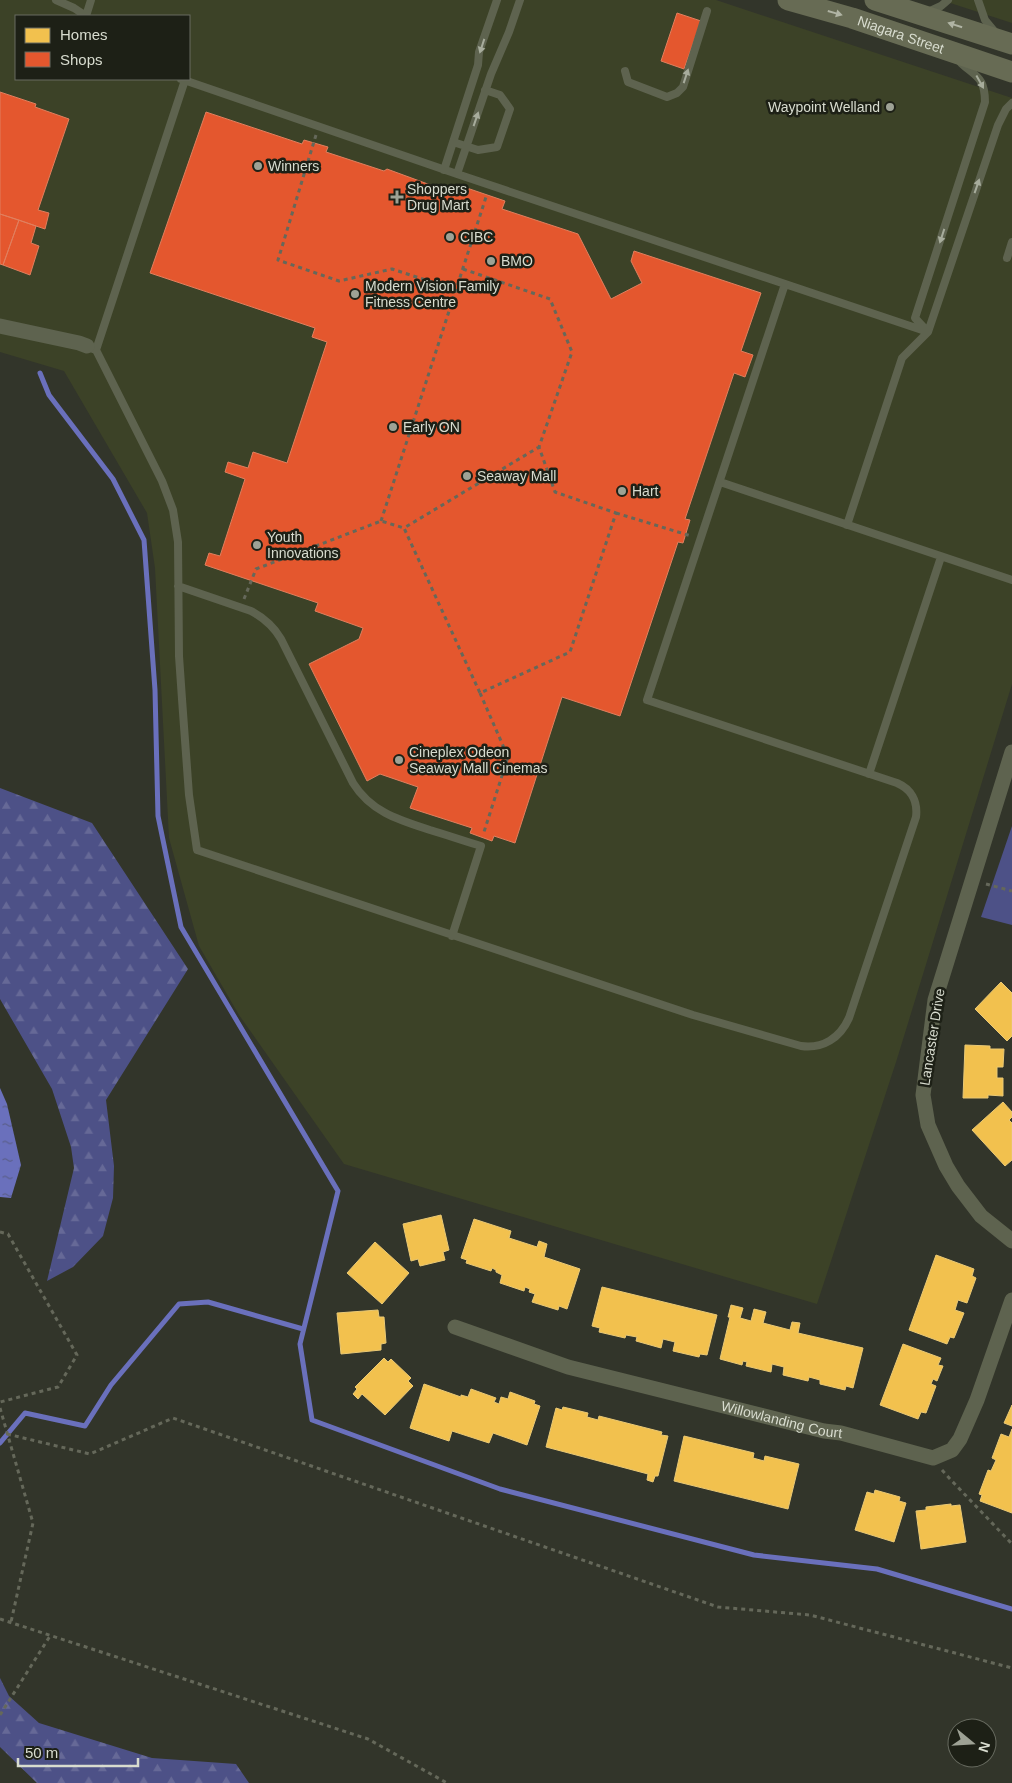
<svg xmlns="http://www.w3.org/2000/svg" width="1012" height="1783" font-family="Helvetica,sans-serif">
<defs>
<pattern id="forest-firs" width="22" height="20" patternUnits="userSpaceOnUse" patternTransform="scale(1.25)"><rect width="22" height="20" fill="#4d5187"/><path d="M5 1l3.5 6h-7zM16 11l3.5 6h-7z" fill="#666997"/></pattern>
<pattern id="water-ripples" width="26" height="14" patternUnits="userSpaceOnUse" patternTransform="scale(1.25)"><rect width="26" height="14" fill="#6a70bc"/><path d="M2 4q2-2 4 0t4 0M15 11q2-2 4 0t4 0" fill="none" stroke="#5a5e8a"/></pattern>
</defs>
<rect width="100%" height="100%" fill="#32352a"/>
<!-- built -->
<path fill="#3c4227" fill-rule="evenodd" d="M0 0H716L1012 98V684L897 1059 817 1304 344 1164 239 1015 199 946 169 838 155 568 147 513 64 371 0 352ZM16 16H189V79H16Z
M941 0H1012V23Z"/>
<!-- green -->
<path fill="#4d5187" d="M1012 826V925L981 917Z"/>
<!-- forest -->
<path fill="url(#forest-firs)" d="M0 788 92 823 188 969 106 1100 114 1166 113 1198 103 1236 73 1267 47 1281 74 1168 71 1147 52 1089 0 999Z
M0 1678 9 1696 39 1723 152 1758 236 1764 249 1783H37L0 1747Z"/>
<!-- water -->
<path fill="url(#water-ripples)" d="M0 1088 7 1104 21 1165 11 1198 0 1197Z"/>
<!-- homes -->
<path fill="#f2c14e" stroke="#eac975" d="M1001 982 1012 993V1036L1007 1041 975 1009Z
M965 1045 990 1046V1049H1004L1003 1067H997V1078H1003V1096L988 1095V1098H963Z
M1003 1102 1012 1112V1117L1009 1120 1012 1123V1160L1005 1166 972 1130Z
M441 1215 449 1250 443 1252 445 1260 420 1266 418 1259 411 1261 403 1224Z
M474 1219 511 1231 509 1238 537 1247 539 1241 547 1244 544 1257 580 1269 567 1309 559 1306 558 1310 532 1302 535 1294 529 1292 530 1289 525 1287 524 1291 500 1283 502 1275 496 1272V1270L492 1268 491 1271 466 1263 467 1260 461 1258Z
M375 1242 409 1273 382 1304 347 1273Z
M936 1255 974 1269 972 1276 976 1278 967 1303 958 1300 955 1310 964 1313 954 1338 950 1337 947 1344 909 1330Z
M602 1287 717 1315 707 1355 700 1354 699 1357 673 1351 675 1342 663 1339 661 1348 636 1341 637 1337 626 1335 625 1338 599 1332 600 1328 592 1326Z
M731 1305 743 1308 740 1318 751 1321 754 1309 766 1312 763 1323 790 1330 792 1322 800 1323 798 1333 863 1348 853 1388 846 1386 845 1390 820 1384V1380L809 1377 808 1381 783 1375 784 1367 772 1364 771 1372 746 1366 747 1362 743 1361 742 1365 720 1359 730 1317H728Z
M378 1310 379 1317H384L386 1343 381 1344V1350L341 1354 337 1313Z
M903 1344 941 1358 938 1365 943 1366 937 1381 933 1379 931 1384 936 1386 926 1413 921 1412 918 1419 880 1405Z
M384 1358 388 1362 391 1359 411 1378 408 1381 413 1386 385 1415 362 1394 358 1399 353 1394 357 1389 355 1387Z
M424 1384 461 1397V1395L468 1397 471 1389 496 1398 494 1402 499 1404 501 1397 508 1399 510 1392 535 1401 534 1404 540 1406 527 1445 493 1433 489 1443 452 1431 449 1441 410 1428Z
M1012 1405V1426L1004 1423Z
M563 1407 588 1413 587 1417 598 1420 599 1416 662 1432 661 1435 668 1436 658 1476H655L653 1482 647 1480 648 1474 546 1447 556 1408 562 1410Z
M1012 1429V1513L980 1501 982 1495 979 1494 988 1470 991 1471 996 1460 992 1458 1001 1434 1009 1437Z
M684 1436 754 1453 753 1458 764 1461 765 1456 799 1464 788 1509 674 1481Z
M875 1490 900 1497 899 1501 906 1503 894 1542 855 1530 867 1492 874 1494Z
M951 1504V1506L960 1505 966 1542 921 1549 916 1511 926 1510V1507Z"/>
<!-- shops -->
<path fill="#e4572e" stroke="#e07f5e" d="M677 13 701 21 684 69 661 61Z
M0 92 36 104 35 107 69 119 38 210 49 213 45 229 0 214Z
M206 112 302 144 304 140 328 147 326 152 384 171 387 169 455 194 458 185 505 201 502 209 578 234 611 299 642 283 631 261 634 251 761 293 741 351 753 355 745 377 734 373 685 519 690 520 683 543 678 542 620 716 562 697 515 843 494 836 492 841 470 833 472 828 410 808 418 787 380 774 367 781 309 664 359 639 363 628 315 611 318 603 205 565 209 553 220 556 245 479 225 472 228 462 248 468 253 452 287 463 327 342 312 337 315 328 150 273Z
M0 214 19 220 3 265 0 264Z
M19 220 36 226 31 243 39 246 30 275 3 265Z"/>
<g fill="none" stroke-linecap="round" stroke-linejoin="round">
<!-- stream -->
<path stroke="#6a70bc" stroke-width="5" d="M40 373 49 395 113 479 144 540 155 690 158 816 181 927 338 1191 300 1344 312 1420 500 1489 754 1555 877 1569 1012 1609
M0 1443 25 1413 85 1426 111 1385 179 1304 208 1302 303 1329"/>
<!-- path -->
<path stroke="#65685a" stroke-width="3" stroke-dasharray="4 4" stroke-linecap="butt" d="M316 135 278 260 339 281 392 269 456 290
M463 269 550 299 572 352 539 447 555 492 616 513 570 652 480 693 404 528 539 447
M616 513 691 536
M381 521 487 194
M244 599 256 569 381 521 404 528
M480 693 508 757 483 835
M986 884 1012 891
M0 1232 8 1234 77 1355 58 1387 0 1402
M0 1408 33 1523 11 1622
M7 1434 90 1454 173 1418 718 1607 810 1615 1012 1668
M942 1470 951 1480 1012 1544
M0 1619 368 1739 447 1783
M0 1715 50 1636"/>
<!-- service -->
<path stroke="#5e634f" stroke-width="8" d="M56 0 74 8 86 16
M978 0 985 20 995 32
M928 12 941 6 948 0
M86 16 91 0
M625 71 628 82 667 97 677 93 683 87 707 11
M181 79 457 174 928 332
M453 142 478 150 497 147 510 109 500 95 485 90
M444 170 478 65 479 52 497 0
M457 174 491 74 509 32 520 0
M1007 258 1012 242
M927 331 915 318 985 102C985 77 976 77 961 63
M93 349 96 350 185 80
M96 350 162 481 173 510 178 542 179 656 182 699 189 795 197 850 693 1015 801 1046C823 1049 840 1038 849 1018L916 817C918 801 911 789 897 783L647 700 785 284
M720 482 1012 580
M847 525 902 358 928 332 998 125 1006 109 1012 103
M178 586 251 611C264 618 274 627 281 639L353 783C371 812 399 820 430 830 447 835 464 841 481 846L452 936
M869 774 941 557"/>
<!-- minor -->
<g stroke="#5e634f" stroke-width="15">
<path d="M0 326 79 343 87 346"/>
<path d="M1012 752 935 1000 923 1095 928 1125 946 1166 958 1186 981 1216 1012 1241"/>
<path id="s1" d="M455 1327 568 1367 824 1431 841 1433 933 1458 952 1450 960 1439 977 1400 1012 1300"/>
</g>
<!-- secondary -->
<g stroke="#676b54" stroke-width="21">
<path id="s2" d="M788 0 852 18 1012 72"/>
<path d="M875 0 1012 44"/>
</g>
</g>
<!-- one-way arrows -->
<defs><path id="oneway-solid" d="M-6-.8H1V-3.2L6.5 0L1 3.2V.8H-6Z" transform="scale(1.25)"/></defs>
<g fill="#b0b4a4">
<use href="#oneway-solid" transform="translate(835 13) rotate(16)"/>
<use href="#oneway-solid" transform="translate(955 25) rotate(-162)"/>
</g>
<g fill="#a7ac9c">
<use href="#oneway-solid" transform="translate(482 46) rotate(108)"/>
<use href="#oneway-solid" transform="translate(686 76) rotate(-72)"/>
<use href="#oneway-solid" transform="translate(980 82) rotate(61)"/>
<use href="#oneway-solid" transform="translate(476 119) rotate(-71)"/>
<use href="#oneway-solid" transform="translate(977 186) rotate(-71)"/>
<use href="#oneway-solid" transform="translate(942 236) rotate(108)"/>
</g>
<!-- markers -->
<g fill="#9ea295" stroke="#1d2016" stroke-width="2">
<circle cx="890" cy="107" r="5"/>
<circle cx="258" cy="166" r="5"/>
<path d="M394.5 189.5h5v5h5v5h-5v5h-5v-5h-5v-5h5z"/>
<circle cx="450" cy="237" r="5"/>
<circle cx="491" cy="261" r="5"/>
<circle cx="355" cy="294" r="5"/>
<circle cx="393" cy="427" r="5"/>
<circle cx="467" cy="476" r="5"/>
<circle cx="622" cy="491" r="5"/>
<circle cx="257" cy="545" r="5"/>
<circle cx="399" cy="760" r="5"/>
</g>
<g text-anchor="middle" stroke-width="5" stroke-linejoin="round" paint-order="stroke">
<!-- street labels -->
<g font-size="14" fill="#d8dccf" stroke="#1d2016">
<text dy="5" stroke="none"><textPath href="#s2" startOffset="118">Niagara Street</textPath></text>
<text transform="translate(932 1037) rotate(-81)" y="5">Lancaster Drive</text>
<text dy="5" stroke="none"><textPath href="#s1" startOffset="340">Willowlanding Court</textPath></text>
</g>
<!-- poi labels -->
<g font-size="14" fill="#d8dccf" stroke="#1d2016" text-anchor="start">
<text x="880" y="112" text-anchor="end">Waypoint Welland</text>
<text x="268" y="171">Winners</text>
<text x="407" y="194">Shoppers<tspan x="407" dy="16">Drug Mart</tspan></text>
<text x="460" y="242">CIBC</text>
<text x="501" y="266">BMO</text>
<text x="365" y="291">Modern Vision Family<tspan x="365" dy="16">Fitness Centre</tspan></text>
<text x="403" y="432">Early ON</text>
<text x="477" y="481">Seaway Mall</text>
<text x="632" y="496">Hart</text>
<text x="267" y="542">Youth<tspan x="267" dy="16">Innovations</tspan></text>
<text x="409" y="757">Cineplex Odeon<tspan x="409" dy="16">Seaway Mall Cinemas</tspan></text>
</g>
</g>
<!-- legend -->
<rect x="15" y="15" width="175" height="65" fill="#1d2016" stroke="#686b60"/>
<rect x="25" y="28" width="25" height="15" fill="#f2c14e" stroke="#686b60"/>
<text x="60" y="40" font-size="15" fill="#d8dccf">Homes</text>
<rect x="25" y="52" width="25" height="15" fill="#e4572e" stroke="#686b60"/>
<text x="60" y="65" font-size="15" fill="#d8dccf">Shops</text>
<!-- north arrow -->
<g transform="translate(972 1743) rotate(108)"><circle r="24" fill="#1d2016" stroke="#686b60"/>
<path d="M0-4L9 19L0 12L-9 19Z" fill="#9ea295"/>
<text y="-8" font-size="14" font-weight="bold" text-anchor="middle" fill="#d8dccf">N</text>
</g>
<!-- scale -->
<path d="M18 1758v8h120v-8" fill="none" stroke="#d8dccf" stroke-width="2.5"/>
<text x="25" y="1758" font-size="15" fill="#d8dccf" stroke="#1d2016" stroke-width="4" paint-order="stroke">50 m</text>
</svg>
